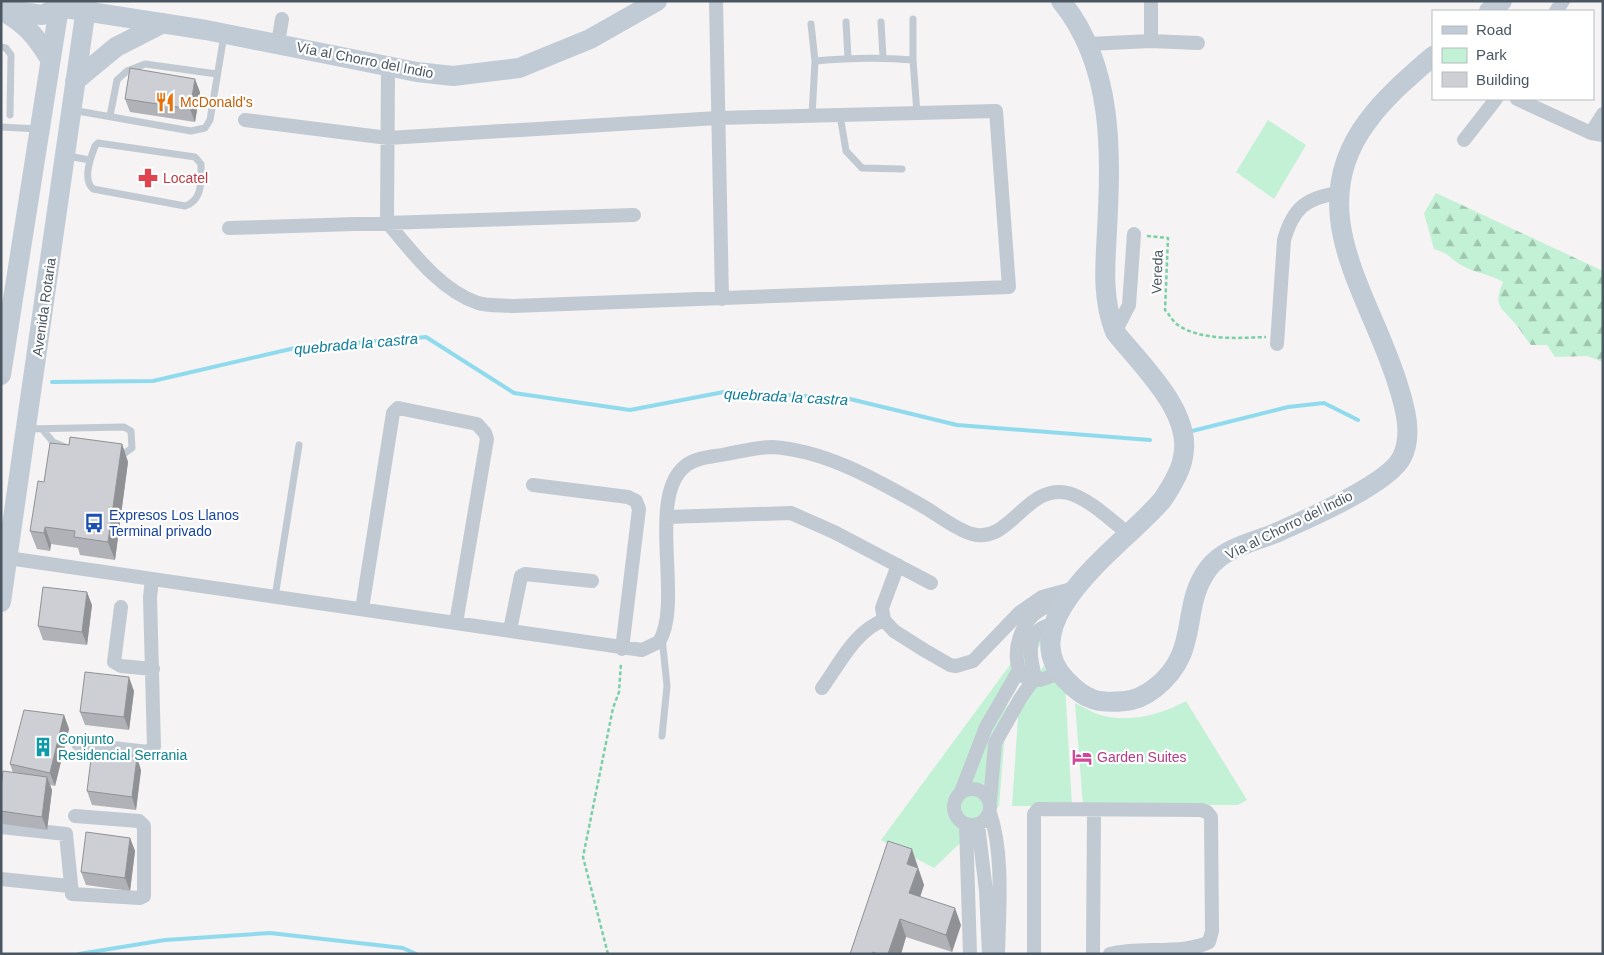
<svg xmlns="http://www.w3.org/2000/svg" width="1604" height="955" font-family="Helvetica,sans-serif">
<defs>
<pattern id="forest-firs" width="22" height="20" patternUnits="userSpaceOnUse" patternTransform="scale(1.25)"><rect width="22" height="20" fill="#c3f1d5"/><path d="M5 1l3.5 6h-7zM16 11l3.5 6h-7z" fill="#a0c6b0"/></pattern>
</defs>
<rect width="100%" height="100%" fill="#f5f3f3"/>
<!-- forest -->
<path fill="url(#forest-firs)" d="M1436 193 1603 271V362L1587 356 1555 357 1547 345H1531C1524 337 1519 327 1512 320 1497 304 1495 303 1503 282 1489 274 1475 273 1461 265 1449 258 1451 254 1434 249L1424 213Z"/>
<!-- park -->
<path fill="#c3f1d5" d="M1268 120 1306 145 1274 199 1236 172Z
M1040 624 1043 640 1008 697 999 806 934 868 881 840Z
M1049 658 1065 684 1072 806H1012L1019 703Z
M1186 701 1247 800 1238 805H1083L1075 703C1084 707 1094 714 1104 716 1133 722 1160 715 1186 701Z"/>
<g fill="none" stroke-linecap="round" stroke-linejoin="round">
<!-- stream -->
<path stroke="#90daee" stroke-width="4" d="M52 382 153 381 295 348 426 337 514 393 630 410 729 391 850 399 957 425 1150 440
M1192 431 1288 407 1324 403 1358 420
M79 954 165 940 270 933 403 948 416 954"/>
<!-- path -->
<path stroke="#7ad0a6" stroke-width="2.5" stroke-dasharray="4 2.5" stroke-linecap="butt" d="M1147 236 1168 238 1165 310C1169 314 1173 322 1178 325 1201 341 1239 338 1266 337
M608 954 583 857 613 708 619 692 621 663"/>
<!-- lane -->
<path stroke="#c1cad2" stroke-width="7" d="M913 19V60
M846 22 848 58
M881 22 883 57
M811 24 815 61
M1 47 6 48 11 55 10 115
M72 110 191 131 205 128 210 120 224 35
M840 115 846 151 862 168 902 169
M110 116 117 80 127 71 145 64 217 74
M812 116 815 61C848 58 880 57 913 60L917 113
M1 127 38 129
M98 143 195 157 201 164C201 181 203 200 185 206L93 189C82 179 91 157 95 146Z
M68 156 90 160
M26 429 124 427 131 431 132 448 125 453 115 452
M43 430 53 442 65 447
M275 597 299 445
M662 736 667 686 662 637"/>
<!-- street -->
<path stroke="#c1cad2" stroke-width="14" d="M716 1 722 299
M1151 1V41
M1556 11 1563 1
M278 43 282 19
M1088 44 1151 41 1198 43
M1517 99 1591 133 1603 135
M245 120 388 138 718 118 996 111 1009 287 513 306C502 305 488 306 478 303 440 290 412 252 387 222L388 66
M1591 133 1603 114
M1464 140 1496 99
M229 228 634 215
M1115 332 1129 305 1134 234
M1277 344 1284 240C1293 208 1306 198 1338 193
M533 485 628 497 636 501 639 509 622 649
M667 517 791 513 834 532 931 583
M1 557 642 650 659 642C683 604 648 503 682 469 693 457 712 457 727 454 742 451 757 447 772 447 824 450 875 479 919 504 936 513 954 529 972 534 1010 545 1026 483 1068 493 1088 498 1111 520 1127 533
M898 565 882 608 884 620 894 631 924 650 950 665 956 666 973 661 1019 613 1042 597 1075 588
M121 607 114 662 121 666 153 669
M362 609 393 413 398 408 477 424 485 433 487 439 456 623
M510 630 521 576 525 574 592 581
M1060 673 1040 680 1022 676C1009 654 1021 616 1047 607 1051 605 1058 606 1063 606
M1036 680C1029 656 1024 628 1055 624
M822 688C840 663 855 631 884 620
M78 744 148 752 154 747 150 597 152 579
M954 807a18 18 0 1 1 36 0a18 18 0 1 1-36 0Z
M961 792 986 727 1019 670
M990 801 995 743 1020 699 1033 680
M990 813C1004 854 999 910 998 954
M966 825 970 954
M978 825 986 891 989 954
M1 827 66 834 72 894 140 898 144 896V826L139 821 75 816
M1 879 69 886
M1034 954V814L1038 809 1201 810 1207 812 1211 817 1212 931 1209 942C1185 955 1138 946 1110 954
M1093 954 1094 810"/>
<!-- secondary -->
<path stroke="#c1cbd6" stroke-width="20" d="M1061 1C1114 66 1111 152 1107 231 1105 266 1102 299 1115 332 1141 365 1193 412 1183 457 1181 471 1171 487 1163 499 1132 539 1007 619 1066 680 1085 700 1098 704 1125 701 1137 700 1146 695 1155 688 1202 651 1179 608 1208 569 1224 547 1255 542 1278 532 1307 519 1389 484 1402 457 1413 435 1405 407 1398 385 1371 295 1300 212 1367 122 1385 97 1410 76 1433 56
M59 7 206 30 417 72 453 76 519 68 590 39 657 1
M1 10C26 24 35 35 50 59
M8 10 42 15 59 7
M1489 11 1502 1
M75 81 116 47 163 23
M1 375 60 1
M1 602 87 1"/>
</g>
<!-- wall -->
<path fill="#b0b2b7" d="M200 92 195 122 130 112 125 99Z
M122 444 128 462 115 560 80 555 78 548 51 544 50 551 37 549 30 531 44 482 69 445Z
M92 605 87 645 43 640 38 626Z
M134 691 129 730 85 725 80 712Z
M64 715 69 729 55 786 50 785 52 790 47 830 3 824 1 819V787L13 773 10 764Z
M141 770 136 810 92 805 87 791Z
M130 838 135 851 130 891 86 885 81 872Z
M918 867 924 885 920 896 961 925 952 952 906 937 901 954H850Z"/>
<!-- shaded-wall -->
<path fill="#909195" d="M195 79 200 92 195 122 190 109Z
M122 444 128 462 115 560 108 542Z
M45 527 51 544 50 551 44 533Z
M87 592 92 605 87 645 82 632Z
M129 677 134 691 129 730 124 717Z
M64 715 69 729 55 786 50 773Z
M137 757 141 770 136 810 132 797Z
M47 777 52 790 47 830 42 817Z
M130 838 135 851 130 891 125 878Z
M912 849 918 867 913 881 907 864Z
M918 868 924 885 916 910 909 893Z
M955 908 961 925 952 952 946 935Z
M900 919 906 937 901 954H888Z"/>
<!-- building -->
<path fill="#cdcfd5" stroke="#909195" d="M130 68 195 79 190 109 125 99Z
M70 437 122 444 108 542 74 537 75 531 45 527 44 533 30 531 38 481 44 482 50 443 69 445Z
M43 587 87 592 82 632 38 626Z
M85 672 129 677 124 717 80 712Z
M24 710 64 715 50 773 10 764Z
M92 751 137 757 132 797 87 791Z
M3 771 47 777 42 817 1 811V787Z
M86 832 130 838 125 878 81 872Z
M888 841 912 849 907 864 918 868 909 893 955 908 946 935 900 919 888 954H877L873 952V954H850Z"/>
<!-- icons -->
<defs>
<symbol id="restaurant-bare" viewBox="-9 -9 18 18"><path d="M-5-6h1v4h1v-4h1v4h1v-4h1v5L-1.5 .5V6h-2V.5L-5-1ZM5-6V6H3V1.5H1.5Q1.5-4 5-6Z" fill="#e8710a" stroke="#fff" stroke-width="2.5" paint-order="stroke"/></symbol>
<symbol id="pharmacy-bare" viewBox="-9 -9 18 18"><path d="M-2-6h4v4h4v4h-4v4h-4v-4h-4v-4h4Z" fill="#e0444e" stroke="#fff" stroke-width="2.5" paint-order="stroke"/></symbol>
<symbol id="bus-bare" viewBox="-9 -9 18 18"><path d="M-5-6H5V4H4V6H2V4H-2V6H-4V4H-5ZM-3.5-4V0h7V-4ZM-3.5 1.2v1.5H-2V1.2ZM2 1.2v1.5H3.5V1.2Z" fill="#1a4fb4" stroke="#fff" stroke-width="2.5" paint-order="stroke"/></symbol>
<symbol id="building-bare" viewBox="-9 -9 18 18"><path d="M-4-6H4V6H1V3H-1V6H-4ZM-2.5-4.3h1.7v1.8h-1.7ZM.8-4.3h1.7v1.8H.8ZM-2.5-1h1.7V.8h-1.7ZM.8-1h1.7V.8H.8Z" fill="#0f9aa8" stroke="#fff" stroke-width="2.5" paint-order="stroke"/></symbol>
<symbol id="hotel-bare" viewBox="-9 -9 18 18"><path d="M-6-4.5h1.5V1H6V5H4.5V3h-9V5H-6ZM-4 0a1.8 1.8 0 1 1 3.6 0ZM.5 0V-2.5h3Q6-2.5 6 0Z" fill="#d1479c" stroke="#fff" stroke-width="2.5" paint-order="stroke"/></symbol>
</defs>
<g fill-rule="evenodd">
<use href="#restaurant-bare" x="151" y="88" width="28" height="28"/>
<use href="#pharmacy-bare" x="134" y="164" width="28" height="28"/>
<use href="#bus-bare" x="80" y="509" width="28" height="28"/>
<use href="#building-bare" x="29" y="733" width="28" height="28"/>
<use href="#hotel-bare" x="1068" y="743" width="28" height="28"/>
</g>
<g text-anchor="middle" stroke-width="4.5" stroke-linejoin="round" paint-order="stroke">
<!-- street labels -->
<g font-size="14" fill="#4a5661" stroke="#fff">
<text transform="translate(365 60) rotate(11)" y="5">Vía al Chorro del Indio</text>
<text transform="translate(1157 272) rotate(-88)" y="5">Vereda</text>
<text transform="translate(44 307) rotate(-82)" y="5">Avenida Rotaria</text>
<text transform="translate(1289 525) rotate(-26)" y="5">Vía al Chorro del Indio</text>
</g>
<!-- food labels -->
<g font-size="14" fill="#c56008" stroke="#fff" text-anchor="start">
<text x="180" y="107">McDonald's</text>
</g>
<!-- health labels -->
<g font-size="14" fill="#be3a42" stroke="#fff" text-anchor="start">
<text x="163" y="183">Locatel</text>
</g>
<!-- transit labels -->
<g font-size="14" fill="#164399" stroke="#fff" text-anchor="start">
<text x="109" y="520">Expresos Los Llanos<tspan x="109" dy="16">Terminal privado</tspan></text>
</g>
<!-- culture labels -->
<g font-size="14" fill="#0d838f" stroke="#fff" text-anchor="start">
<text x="58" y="744">Conjunto<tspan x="58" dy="16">Residencial Serrania</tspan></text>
</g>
<!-- hotel labels -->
<g font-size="14" fill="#b23c85" stroke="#fff" text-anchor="start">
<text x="1097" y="762">Garden Suites</text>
</g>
<!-- water labels -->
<g font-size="15" font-style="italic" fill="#0c7c9b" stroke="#fff">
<text transform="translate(356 344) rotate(-5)" y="5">quebrada la castra</text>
<text transform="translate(786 397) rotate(3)" y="5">quebrada la castra</text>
</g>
</g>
<!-- border -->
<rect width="1604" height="955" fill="none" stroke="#4a5661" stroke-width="5"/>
<!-- legend -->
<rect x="1432" y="10" width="162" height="90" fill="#ffffff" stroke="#b7bbc0"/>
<rect x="1442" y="26" width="25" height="8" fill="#c1cbd6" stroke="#b7bbc0"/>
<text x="1476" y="35" font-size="15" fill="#4a5661">Road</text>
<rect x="1442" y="48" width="25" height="15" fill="#c3f1d5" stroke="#b7bbc0"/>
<text x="1476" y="60" font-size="15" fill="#4a5661">Park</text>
<rect x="1442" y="72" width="25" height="15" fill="#cdcfd5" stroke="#b7bbc0"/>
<text x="1476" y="85" font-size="15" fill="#4a5661">Building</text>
</svg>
